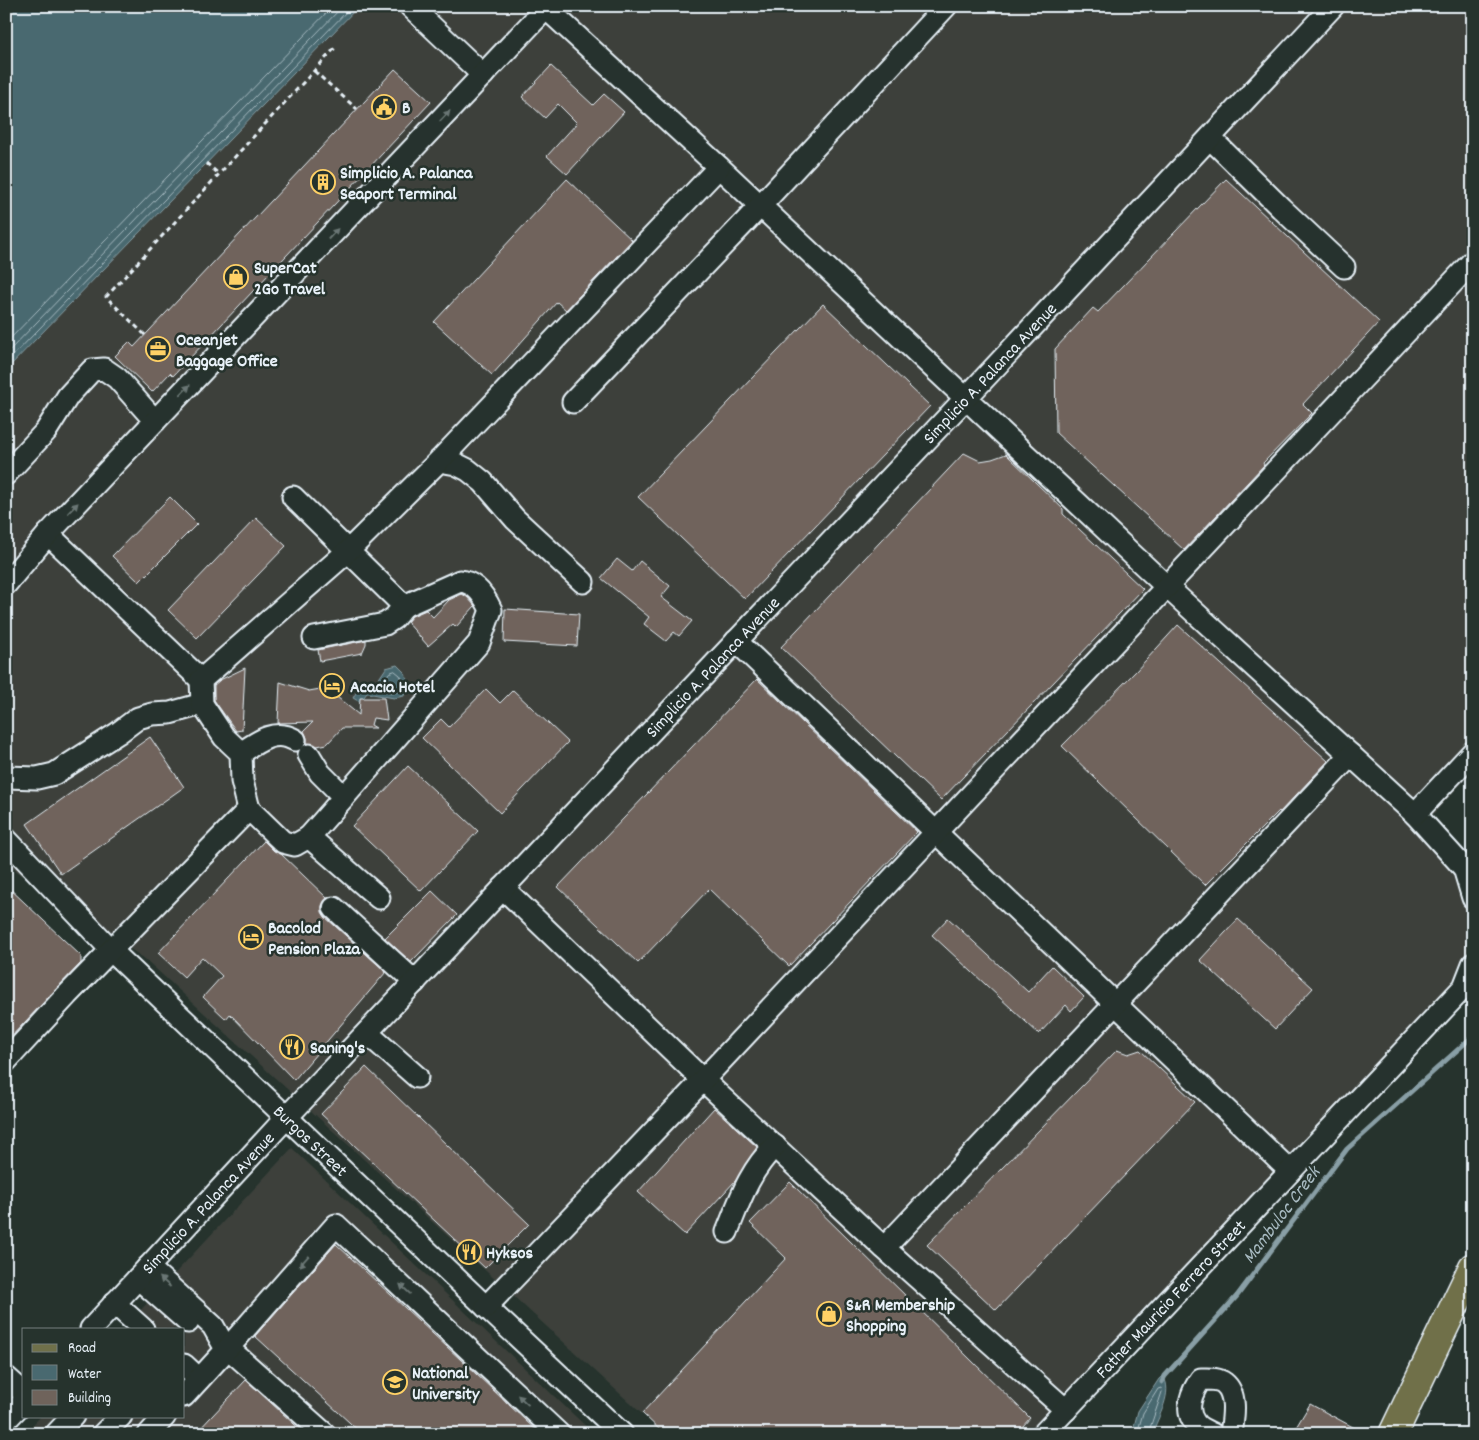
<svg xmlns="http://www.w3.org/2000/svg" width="1479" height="1440" font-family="Dekko,sans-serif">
<rect width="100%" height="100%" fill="#26332d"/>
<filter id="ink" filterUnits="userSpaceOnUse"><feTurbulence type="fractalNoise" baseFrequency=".02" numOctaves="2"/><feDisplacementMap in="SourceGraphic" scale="10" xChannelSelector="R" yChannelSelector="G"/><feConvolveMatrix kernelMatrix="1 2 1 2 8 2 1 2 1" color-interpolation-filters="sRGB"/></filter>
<g filter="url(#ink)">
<!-- built -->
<path fill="#3c413b" d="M359 6H1473V771L1426 822 1473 861V981L1464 995 1030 1434H664L145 959 6 864V370Z
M292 1148 594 1434H24L41 1416H184V1329H123Z"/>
<!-- water -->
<path fill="#496970" stroke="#899fa6" d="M6 6H359L6 370Z
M397 665 404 672 408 680 404 696 394 698 367 693 360 702 353 698C361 684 363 683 378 680L386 668Z
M1163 1376C1174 1392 1158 1417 1152 1434H1132L1138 1411 1159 1379Z"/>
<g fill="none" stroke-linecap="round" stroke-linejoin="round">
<!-- shore -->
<path stroke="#a8bbc2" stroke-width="1" d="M6 343 333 6
M6 354 343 6
M6 363 352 6
M395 671 400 675 403 681 400 691 393 693 378 689V686L382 683 389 673Z
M1137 1434 1143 1413 1158 1389 1161 1388 1162 1392 1148 1434"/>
<!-- stream -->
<path stroke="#899fa6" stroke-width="5" d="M1162 1382 1165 1376 1237 1296 1347 1149 1473 1036"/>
</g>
<!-- building -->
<path fill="#6f635b" stroke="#e8f1f8" d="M551 66 593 105 604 94 624 112 567 174 547 156 577 123 558 104 545 118 522 97Z
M395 69 431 102 173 376 170 373 152 392 115 356 129 342 134 347Z
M567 179 632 240 566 310 557 302 492 375 434 322Z
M1226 179 1379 322 1303 404 1312 413 1263 463 1264 465 1184 550 1056 433 1055 349 1093 308 1098 312Z
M823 304 930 406 745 599 638 497Z
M964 453 980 461 992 459 1006 454 1063 509V514L1143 589 941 800 781 647Z
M170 497 197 524 139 582 112 556Z
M256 518 286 546 197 638 168 610Z
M617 559 632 571 640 561 670 586 661 597 692 621 679 636 674 632 666 641 644 624 649 617 601 578Z
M462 594 467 597 475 606 456 627 453 624 428 646 407 622 412 616 426 610 433 617 449 600Z
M505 609 579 614 577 646 504 642Z
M1178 625 1328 761 1280 812 1279 811 1205 885 1062 746 1136 671Z
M366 640V644L362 653 320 661 318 650Z
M245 668 242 730 236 731 214 700V685L220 680Z
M757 679 917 832 789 966 709 889 638 963 558 887Z
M280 682 309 691 326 688 359 715 360 698H384L387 720 373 718 371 725 376 728H342L327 744 317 746 307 743V738L304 731 313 722 278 723Z
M486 689 500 703 513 690 568 742 500 813 422 738 441 719 449 727Z
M150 737 184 787 61 874 27 824Z
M408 766 478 831 421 891 352 826Z
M264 841 274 851 281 854 327 898 322 906V912L325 917 386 972 294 1080 230 1014 226 1019 203 997 222 976 202 957 184 977 158 953Z
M6 885 81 956V963L6 1042Z
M432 891 457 915 411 962 385 938Z
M948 918 1028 992 1052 966 1084 997 1071 1011 1066 1005 1039 1034 932 935Z
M1238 919 1313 988 1275 1029 1200 960Z
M1117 1050 1128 1054 1140 1050 1195 1102 996 1310 927 1245Z
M366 1067 529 1224 485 1268 321 1114Z
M714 1108 757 1147 736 1180 685 1235 638 1192Z
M790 1182 1030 1418 1016 1434H664L642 1413 786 1258 750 1223Z
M336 1244 460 1359 540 1434H362L255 1336Z
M246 1380 282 1413 305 1434H195Z
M1310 1404 1366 1434H1292Z"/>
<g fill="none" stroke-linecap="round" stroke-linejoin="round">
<defs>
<g id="minor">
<path d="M410 6 483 75"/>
<path d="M546 8 719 167 1166 586 1415 814 1464 868 1473 898"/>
<path d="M1210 138 1281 208 1344 267"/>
<path d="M573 402 747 220 946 6"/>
<path d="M439 461 456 464 468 470 483 482 515 519 583 582"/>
<path d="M6 474 46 431 68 396 92 370 104 369 117 378 155 421"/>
<path d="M293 497 404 606 394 618 385 624 314 638"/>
<path d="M48 534 201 680"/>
<path d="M6 584 48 534 548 6"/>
<path d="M736 641 1290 1171"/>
<path d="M241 753C257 742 275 728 295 740"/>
<path d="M309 755 320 773 344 797"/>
<path d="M6 777 37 778 54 774 118 733 138 718 152 714 170 713 202 704"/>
<path d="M249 809 242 781 241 753 224 737 202 704 201 680 347 552 439 461 719 167"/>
<path d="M1415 814 1473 752"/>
<path d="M309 837 479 643 491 610C485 597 475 582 460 581L404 606"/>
<path id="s1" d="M6 839 119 958 486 1307 622 1434"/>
<path d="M503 888 703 1080 884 1248 1066 1410"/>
<path d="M334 908 415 982"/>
<path d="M367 1033 417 1077"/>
<path d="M6 1061 67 995 249 809 283 842 295 845 309 837 379 898"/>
<path d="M727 1232C740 1200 749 1171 775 1146"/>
<path d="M884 1248 1351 755"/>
<path d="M148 1267 213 1326 222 1342 228 1348 325 1434"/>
<path d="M138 1278 188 1322"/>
<path d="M114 1303 143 1329"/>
<path d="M486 1307 703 1080 1473 261"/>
<path id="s2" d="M91 1329 286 1118 966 398 1333 6"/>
<path d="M184 1365 199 1379"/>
<path d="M6 1377 24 1393"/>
<path d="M184 1396 228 1348 336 1225 559 1434"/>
<path d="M6 1420 24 1401"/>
<path d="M56 1434 73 1416"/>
<path d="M103 1434 121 1416"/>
<path d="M149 1434 165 1416"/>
<path id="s3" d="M1043 1434 1464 987 1473 964"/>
<path d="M1212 1434C1206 1431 1198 1428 1195 1423 1184 1410 1192 1391 1201 1379 1208 1379 1218 1378 1224 1383 1238 1394 1233 1419 1231 1434"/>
</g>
<path id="major" d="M1393 1434 1473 1267"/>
</defs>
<!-- minor casing -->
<use href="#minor" stroke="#e8f1f8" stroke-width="25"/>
<!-- major casing -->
<use href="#major" stroke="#e8f1f8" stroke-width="31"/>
<!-- path -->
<path stroke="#e8f1f8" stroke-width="3" stroke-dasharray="5 4" stroke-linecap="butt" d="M314 71 357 109
M206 163 219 174
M145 335 106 297 335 48"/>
<!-- minor -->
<use href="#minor" stroke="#26332d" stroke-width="21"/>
<!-- major -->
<use href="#major" stroke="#6f704a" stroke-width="28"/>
</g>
<!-- one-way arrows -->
<defs><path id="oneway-solid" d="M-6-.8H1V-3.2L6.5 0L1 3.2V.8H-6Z" transform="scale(1.25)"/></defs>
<g fill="#6a7674">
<use href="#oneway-solid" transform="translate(445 116) rotate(-47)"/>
<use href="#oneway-solid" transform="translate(333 234) rotate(-47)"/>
<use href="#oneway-solid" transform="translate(185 390) rotate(-46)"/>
<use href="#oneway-solid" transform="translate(73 508) rotate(-46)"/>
<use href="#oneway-solid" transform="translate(304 1261) rotate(131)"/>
<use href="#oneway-solid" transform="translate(165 1282) rotate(-138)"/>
<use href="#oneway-solid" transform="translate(405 1289) rotate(-137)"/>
<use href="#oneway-solid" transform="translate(523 1400) rotate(-137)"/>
</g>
</g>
<!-- icons -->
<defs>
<symbol id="civic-ring" viewBox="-11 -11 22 22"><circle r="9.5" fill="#26332d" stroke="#ffd166" stroke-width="1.5"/><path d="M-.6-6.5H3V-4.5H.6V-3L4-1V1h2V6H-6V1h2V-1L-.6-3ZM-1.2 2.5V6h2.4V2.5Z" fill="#ffd166"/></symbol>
<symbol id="building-ring" viewBox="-11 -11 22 22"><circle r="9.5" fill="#26332d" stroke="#ffd166" stroke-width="1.5"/><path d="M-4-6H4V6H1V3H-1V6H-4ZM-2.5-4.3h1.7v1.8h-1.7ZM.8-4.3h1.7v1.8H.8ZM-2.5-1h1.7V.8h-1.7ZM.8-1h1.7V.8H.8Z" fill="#ffd166"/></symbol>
<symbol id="shop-ring" viewBox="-11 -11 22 22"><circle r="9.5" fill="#26332d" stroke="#ffd166" stroke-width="1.5"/><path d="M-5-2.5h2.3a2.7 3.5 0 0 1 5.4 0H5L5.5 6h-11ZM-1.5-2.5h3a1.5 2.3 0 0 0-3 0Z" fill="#ffd166"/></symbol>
<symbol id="office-ring" viewBox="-11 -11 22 22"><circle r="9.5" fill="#26332d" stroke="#ffd166" stroke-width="1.5"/><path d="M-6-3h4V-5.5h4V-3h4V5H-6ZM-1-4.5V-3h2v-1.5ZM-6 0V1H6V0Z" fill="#ffd166"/></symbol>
<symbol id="hotel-ring" viewBox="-11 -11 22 22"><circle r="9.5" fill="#26332d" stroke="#ffd166" stroke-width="1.5"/><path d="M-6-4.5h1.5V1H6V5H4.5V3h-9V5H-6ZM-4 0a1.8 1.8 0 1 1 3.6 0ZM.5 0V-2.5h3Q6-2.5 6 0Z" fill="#ffd166"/></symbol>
<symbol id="restaurant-ring" viewBox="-11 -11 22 22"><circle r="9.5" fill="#26332d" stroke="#ffd166" stroke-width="1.5"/><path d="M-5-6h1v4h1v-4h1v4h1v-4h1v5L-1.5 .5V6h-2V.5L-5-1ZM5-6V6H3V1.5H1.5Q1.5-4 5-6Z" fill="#ffd166"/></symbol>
<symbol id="university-ring" viewBox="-11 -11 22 22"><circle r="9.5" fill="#26332d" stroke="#ffd166" stroke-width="1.5"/><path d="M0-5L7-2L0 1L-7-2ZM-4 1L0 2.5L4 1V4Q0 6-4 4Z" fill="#ffd166"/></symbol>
</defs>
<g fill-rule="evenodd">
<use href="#civic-ring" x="370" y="93" width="28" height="28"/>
<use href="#building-ring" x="309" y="168" width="28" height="28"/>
<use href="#shop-ring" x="222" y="263" width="28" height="28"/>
<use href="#office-ring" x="144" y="335" width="28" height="28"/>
<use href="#hotel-ring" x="318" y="672" width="28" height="28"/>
<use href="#hotel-ring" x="237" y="923" width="28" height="28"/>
<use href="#restaurant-ring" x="278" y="1033" width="28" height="28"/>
<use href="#restaurant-ring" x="455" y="1238" width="28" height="28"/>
<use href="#shop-ring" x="815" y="1300" width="28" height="28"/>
<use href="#university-ring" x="381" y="1368" width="28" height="28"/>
</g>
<g text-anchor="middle" stroke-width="5" stroke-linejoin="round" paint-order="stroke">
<!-- poi labels -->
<g font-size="18" font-weight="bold" fill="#e8f1f8" stroke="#26332d" text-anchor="start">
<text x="402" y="113">B</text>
<text x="340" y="178">Simplicio A. Palanca<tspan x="340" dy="21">Seaport Terminal</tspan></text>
<text x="254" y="273">SuperCat<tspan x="254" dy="21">2Go Travel</tspan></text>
<text x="176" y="345">Oceanjet<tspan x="176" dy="21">Baggage Office</tspan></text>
<text x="350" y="692">Acacia Hotel</text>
<text x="268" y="933">Bacolod<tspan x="268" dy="21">Pension Plaza</tspan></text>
<text x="310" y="1053">Saning's</text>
<text x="486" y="1258">Hyksos</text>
<text x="846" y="1310">S&amp;R Membership<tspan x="846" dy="21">Shopping</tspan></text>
<text x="412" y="1378">National<tspan x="412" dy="21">University</tspan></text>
</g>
<!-- street labels -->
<g font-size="18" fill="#e8f1f8" stroke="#26332d">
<text dy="6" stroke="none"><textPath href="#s2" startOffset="1312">Simplicio A. Palanca Avenue</textPath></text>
<text dy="6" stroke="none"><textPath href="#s2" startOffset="908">Simplicio A. Palanca Avenue</textPath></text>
<text dy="6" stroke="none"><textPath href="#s1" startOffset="429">Burgos Street</textPath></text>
<text dy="6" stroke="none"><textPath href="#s2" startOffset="172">Simplicio A. Palanca Avenue</textPath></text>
<text dy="6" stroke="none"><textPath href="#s3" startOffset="186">Father Mauricio Ferrero Street</textPath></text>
</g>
<!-- water labels -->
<g font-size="19" font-style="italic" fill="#a8bbc2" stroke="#26332d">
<text transform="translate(1280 1214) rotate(-53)" y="7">Mambuloc Creek</text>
</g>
</g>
<!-- margin -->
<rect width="1479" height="1440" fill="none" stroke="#26332d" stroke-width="25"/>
<rect x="12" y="12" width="1454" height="1415" fill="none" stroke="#e8f1f8" stroke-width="2" filter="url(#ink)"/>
<!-- legend -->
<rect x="22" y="1328" width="162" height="90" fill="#26332d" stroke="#747f7e"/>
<rect x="32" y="1344" width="25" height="8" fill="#6f704a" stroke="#747f7e"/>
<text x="68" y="1352" font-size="15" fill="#e8f1f8">Road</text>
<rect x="32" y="1365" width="25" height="15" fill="#496970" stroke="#747f7e"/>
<text x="68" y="1378" font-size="15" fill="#e8f1f8">Water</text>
<rect x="32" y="1390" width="25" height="15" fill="#6f635b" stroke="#747f7e"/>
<text x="68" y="1402" font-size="15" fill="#e8f1f8">Building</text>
</svg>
